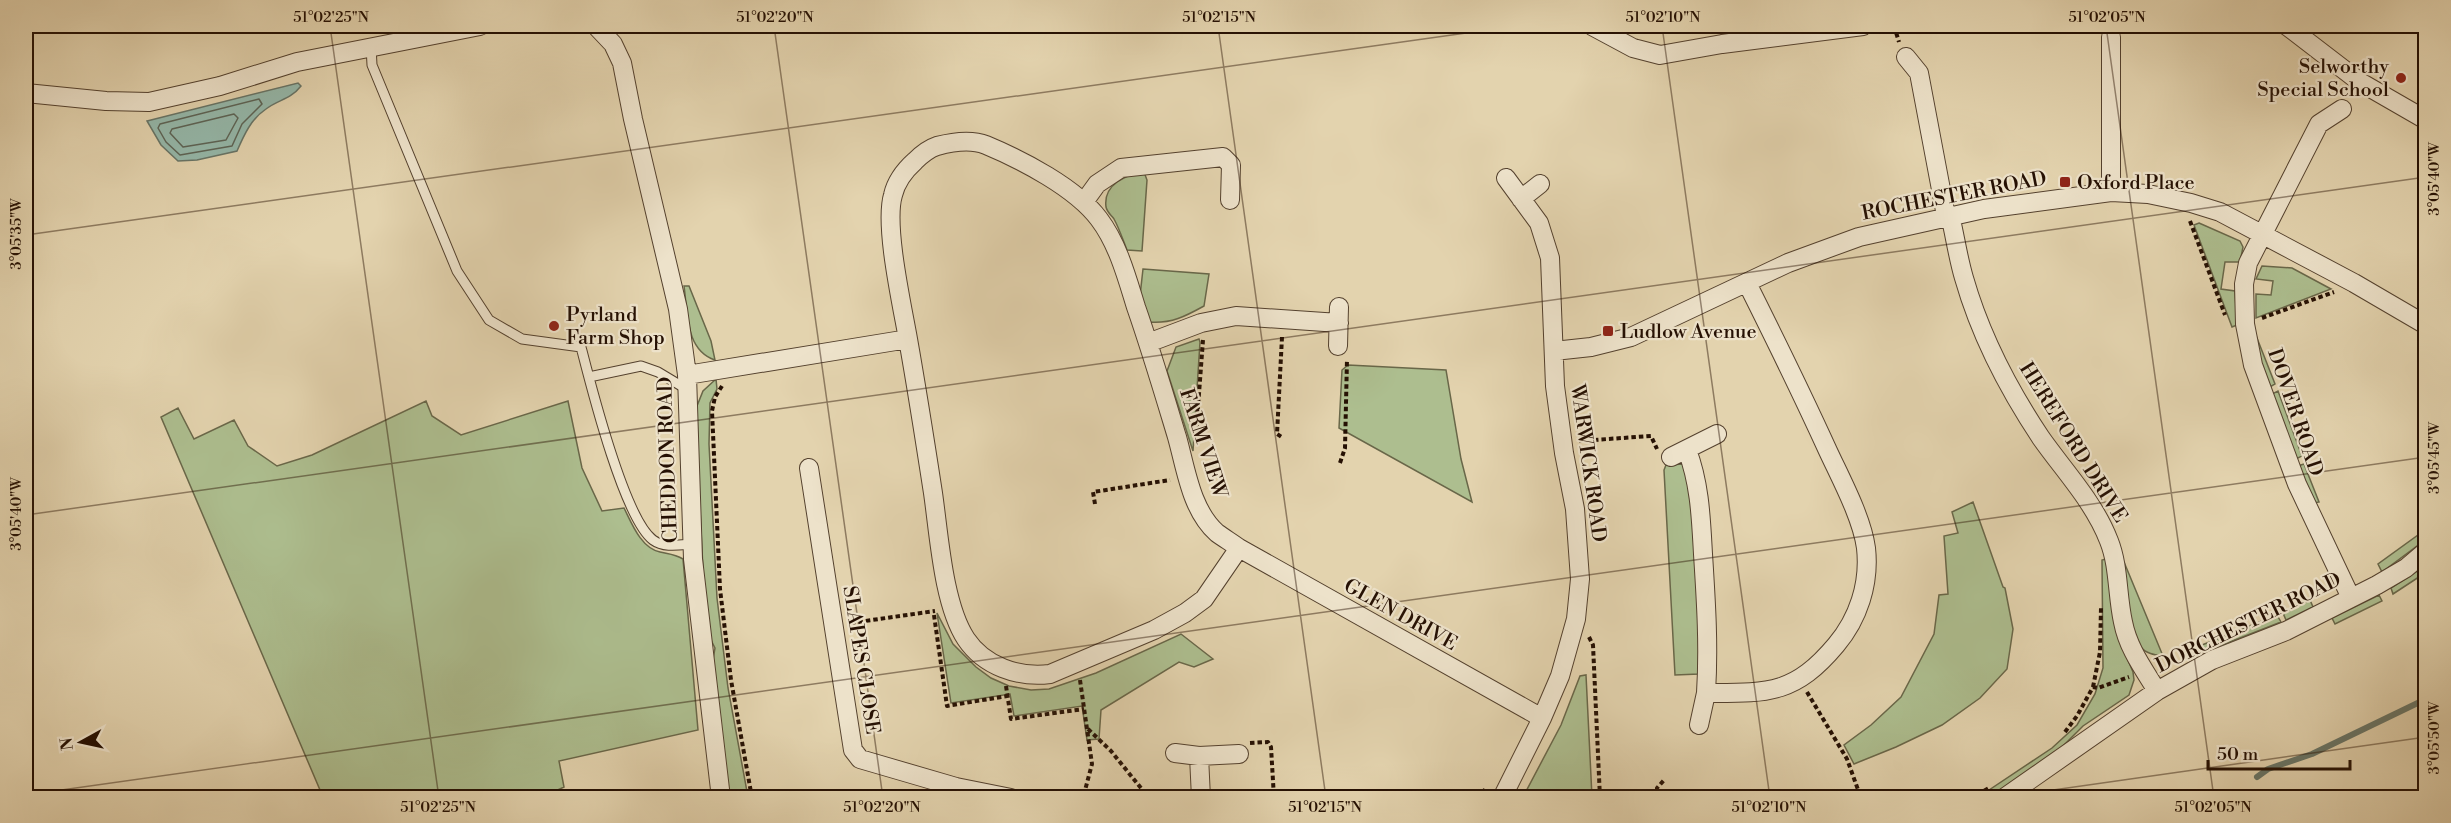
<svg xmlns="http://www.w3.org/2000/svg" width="2451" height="823" font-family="'Libre Bodoni',serif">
<rect width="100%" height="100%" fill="#e3d3ae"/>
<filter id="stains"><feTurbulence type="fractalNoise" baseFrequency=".00333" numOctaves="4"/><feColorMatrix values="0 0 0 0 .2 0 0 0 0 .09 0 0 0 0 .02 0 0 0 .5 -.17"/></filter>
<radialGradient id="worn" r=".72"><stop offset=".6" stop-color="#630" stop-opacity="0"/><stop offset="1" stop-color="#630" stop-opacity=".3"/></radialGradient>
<!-- green -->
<path fill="#adbe8f" stroke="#696749" stroke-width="1.5" d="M1144 172 1147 180 1142 251 1127 250C1123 240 1119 228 1114 219 1111 215 1107 212 1106 207 1103 184 1126 175 1144 172Z
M2199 223 2240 241 2243 247 2240 262H2225L2221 289 2235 291 2237 325 2232 327 2194 225Z
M2262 266 2292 268 2331 289 2256 318V294L2271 295 2273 281 2256 279Z
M1143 269 1209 274 1204 306C1186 316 1171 324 1149 322L1140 296Z
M684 286H689L711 341 715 360C685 350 688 313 684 286Z
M2255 333 2275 384 2270 387 2260 363Z
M1199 339 1200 342 1193 451 1167 371 1176 347Z
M1348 365 1446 370 1461 459 1472 502 1339 428 1342 370Z
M716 379 717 389 710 403 709 444 717 598 728 688 748 797H728L712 665 715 648 706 630 698 469 697 406 703 391Z
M2278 391 2302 456 2296 459 2272 394Z
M426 401 432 416 461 435 568 401 582 468 602 511 624 508C632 524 641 548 660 552 669 554 675 554 683 559L698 730 559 761 564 787 543 797H323L161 417 178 408 194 439 234 420 248 446 277 466 312 455Z
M1684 464 1689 470 1699 620V674L1675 675 1664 470 1666 465Z
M2304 464 2319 502 2314 503 2298 466Z
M1973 502 2003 587 2005 588 2013 629 2007 669 1980 698 1942 725 1896 747 1854 764 1844 745 1871 725 1901 697 1934 634 1939 595 1948 594 1944 536 1958 533 1952 512Z
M2425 530V540L2382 572 2378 564Z
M2106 559 2125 653 2133 672 2134 680 2129 695 2083 726 2062 747 1999 792 1989 797 1977 798 2052 748 2077 725 2095 694 2103 668 2102 560Z
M2124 562 2163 656C2156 655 2146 654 2141 647 2127 629 2127 585 2124 562Z
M2425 566V573L2393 594 2391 588Z
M2379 595 2382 601 2335 624 2332 618Z
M2310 600 2313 607 2286 620 2283 613Z
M937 613 953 644 976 667 991 678 1009 686 1031 690 1049 689 1096 673 1181 634 1213 659 1194 667 1179 662 1101 710 1099 739 1087 740 1082 706 1014 716 1010 694 951 703Z
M2277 615 2281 622 2189 658 2187 651Z
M1586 675 1592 797H1523L1561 725 1580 676Z"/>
<!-- water -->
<path fill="#95b8aa" stroke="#687567" stroke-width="1.5" d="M298 83 301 86C290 100 279 99 266 109 251 119 244 135 237 151L197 160 178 161 161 145 147 121Z"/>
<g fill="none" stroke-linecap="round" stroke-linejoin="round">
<!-- shore -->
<path stroke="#5d6456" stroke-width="1.5" d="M259 99 262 104 242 124 232 146 180 155 166 142 158 128 160 124Z
M234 114 238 118 226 140 183 147 170 133 172 129Z"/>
<!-- stream -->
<path stroke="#687567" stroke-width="6" d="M2257 777 2268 769 2312 754 2426 699"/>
<defs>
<path id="lane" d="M371 46 372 65 457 271 489 320 522 339 581 347C591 386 624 518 653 540 664 548 679 545 693 544
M589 377 641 366 658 372 688 390"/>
<path id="street" d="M596 26 613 44 622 63 633 119 678 309 687 375 693 559 721 798
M1592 26 1633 48 1660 55 1722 44 1863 26
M2287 26 2360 82 2426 120
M2111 37V192
M1906 57 1919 73 1946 216
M26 93 106 101 149 102 220 86 297 62 480 26
M2342 109 2319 124 2248 263 2244 284 2245 324 2253 365 2297 484 2351 598
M1521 199 1540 184
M1084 202 1097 184 1121 168 1223 157 1231 165 1230 200
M1950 215C1955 236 1958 258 1964 278 1980 334 2009 390 2041 438 2065 472 2094 502 2109 541 2119 566 2117 595 2123 622 2128 648 2143 668 2157 691
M1148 343 1201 323 1236 316 1339 323
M1338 346 1339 307
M1554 351 1591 347 1631 337 1788 263 1859 237 1984 209 2111 192 2148 194 2191 203 2220 212 2354 283 2426 325
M687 375 908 339C917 390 925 441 933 493 939 534 943 604 966 639 984 666 1018 678 1050 674L1154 630 1185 613 1204 599 1239 548C1232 543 1224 538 1217 533 1191 510 1186 469 1177 437 1164 394 1151 350 1136 307 1127 278 1118 244 1099 219 1076 188 1022 160 986 145 971 139 952 142 937 146 928 149 921 155 915 161 905 170 896 182 893 195 884 225 902 305 908 339
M1687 450C1700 484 1701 519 1703 554 1706 601 1709 646 1706 693 1768 693 1794 695 1836 645 1858 619 1870 584 1866 548 1862 518 1841 479 1828 451 1802 394 1775 339 1747 283
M1671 457 1717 434
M809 468 853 750 860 759 956 787 1011 798
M1239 548 1542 718
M1699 725 1706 693
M1175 753 1199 756 1239 754
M1199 756 1201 798
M1502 798 1542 718 1560 676 1576 619 1580 579 1575 509 1564 453 1555 386 1550 258 1539 223 1506 178
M2004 798 2157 691 2212 660 2286 631 2377 585 2406 568 2426 551"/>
</defs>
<!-- lane casing -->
<use href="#lane" stroke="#54412e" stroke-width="11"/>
<!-- street casing -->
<use href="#street" stroke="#54412e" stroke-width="20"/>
<!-- path -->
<path stroke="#251003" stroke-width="4" stroke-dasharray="4.5 3" stroke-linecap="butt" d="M1894 26 1899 42
M2190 221 2225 315
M2262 318 2334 292
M1282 337 1277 434 1283 438
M722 386 715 397 712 411 720 589 731 680 752 798
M1196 434 1203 340
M1579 441 1651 436 1657 449
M1340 463 1345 448 1347 359
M1095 504 1093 492 1170 480
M934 615 947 706 1007 696
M851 623 935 611
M1589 637 1593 645 1600 798
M1080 680 1092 764 1083 798
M1006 686 1011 719 1084 709
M2093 687 2100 652 2101 608
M1807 692 1847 759 1861 798
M1088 729 1111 751 1149 798
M2065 732 2077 716 2093 687 2098 688 2129 677
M1250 743 1268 742 1271 747 1274 798
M1481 798 1485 789
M1657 798V788L1665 779
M1971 798 1989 788"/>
<!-- lane -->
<use href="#lane" stroke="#ede2ca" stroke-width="9"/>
<!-- street -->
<use href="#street" stroke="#ede2ca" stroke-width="18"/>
</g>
<!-- ticks -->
<path fill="none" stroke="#251003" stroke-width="1.5" stroke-opacity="0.45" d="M330 26 439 798M774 26 883 798M1218 26 1326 798M1662 26 1770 798M2106 26 2214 798M26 235 1516 26M26 515 2426 177M26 795 2426 457M1996 798 2426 737"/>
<!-- markers -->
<g fill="#8f2418" stroke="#ede2ca" stroke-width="2">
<circle cx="2401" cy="78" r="6"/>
<rect x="2059" y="176" width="12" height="12" rx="3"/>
<circle cx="554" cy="326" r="6"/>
<rect x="1602" y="325" width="12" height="12" rx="3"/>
</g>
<g text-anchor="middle" stroke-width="4.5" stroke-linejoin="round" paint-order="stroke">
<!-- poi labels -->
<g font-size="20" fill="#251003" stroke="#ede2ca" text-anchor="start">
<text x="2389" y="73" text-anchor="end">Selworthy<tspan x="2389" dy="23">Special School</tspan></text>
<text x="2077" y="189">Oxford Place</text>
<text x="566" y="321">Pyrland<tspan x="566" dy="23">Farm Shop</tspan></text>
<text x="1620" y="338">Ludlow Avenue</text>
</g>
<!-- street labels -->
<g font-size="20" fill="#251003" stroke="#ede2ca">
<text transform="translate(1954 195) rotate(-11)" y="7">ROCHESTER ROAD</text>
<text transform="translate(2296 412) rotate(71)" y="7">DOVER ROAD</text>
<text transform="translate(2074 442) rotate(58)" y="7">HEREFORD DRIVE</text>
<text transform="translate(1204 443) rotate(72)" y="7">FARM VIEW</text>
<text transform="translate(667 460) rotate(-92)" y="7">CHEDDON ROAD</text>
<text transform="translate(1589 463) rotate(82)" y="7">WARWICK ROAD</text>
<text transform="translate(1401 614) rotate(29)" y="7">GLEN DRIVE</text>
<text transform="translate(2248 622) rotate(-26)" y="7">DORCHESTER ROAD</text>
<text transform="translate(862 660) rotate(81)" y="7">SLAPES CLOSE</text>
</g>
</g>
<!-- margin -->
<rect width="2451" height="823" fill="none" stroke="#e3d3ae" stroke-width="66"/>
<!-- north arrow -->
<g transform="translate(81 742) rotate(262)" stroke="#ede2ca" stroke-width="4.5" paint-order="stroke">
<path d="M0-4.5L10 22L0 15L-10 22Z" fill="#251003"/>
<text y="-9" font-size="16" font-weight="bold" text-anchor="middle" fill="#251003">N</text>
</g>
<!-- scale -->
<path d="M2208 760v9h142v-9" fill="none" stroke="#251003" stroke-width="3"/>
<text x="2217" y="760" font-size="18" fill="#251003" stroke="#ede2ca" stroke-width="4.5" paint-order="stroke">50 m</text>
<rect x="33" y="33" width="2385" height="757" fill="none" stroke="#251003" stroke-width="2"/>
<g font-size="15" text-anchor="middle" fill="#251003">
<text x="331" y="22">51°02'25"N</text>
<text x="775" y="22">51°02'20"N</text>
<text x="1219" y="22">51°02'15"N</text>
<text x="1663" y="22">51°02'10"N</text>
<text x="2107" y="22">51°02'05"N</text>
<text transform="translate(2434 179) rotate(-90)" y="5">3°05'40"W</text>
<text transform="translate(16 234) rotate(-90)" y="5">3°05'35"W</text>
<text transform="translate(2434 458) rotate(-90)" y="5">3°05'45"W</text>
<text transform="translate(16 514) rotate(-90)" y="5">3°05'40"W</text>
<text transform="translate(2434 738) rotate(-90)" y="5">3°05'50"W</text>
<text x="438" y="812">51°02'25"N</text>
<text x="882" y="812">51°02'20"N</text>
<text x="1325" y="812">51°02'15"N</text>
<text x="1769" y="812">51°02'10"N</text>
<text x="2213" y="812">51°02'05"N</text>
</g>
<rect width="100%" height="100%" filter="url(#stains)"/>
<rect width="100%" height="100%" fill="url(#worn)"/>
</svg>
